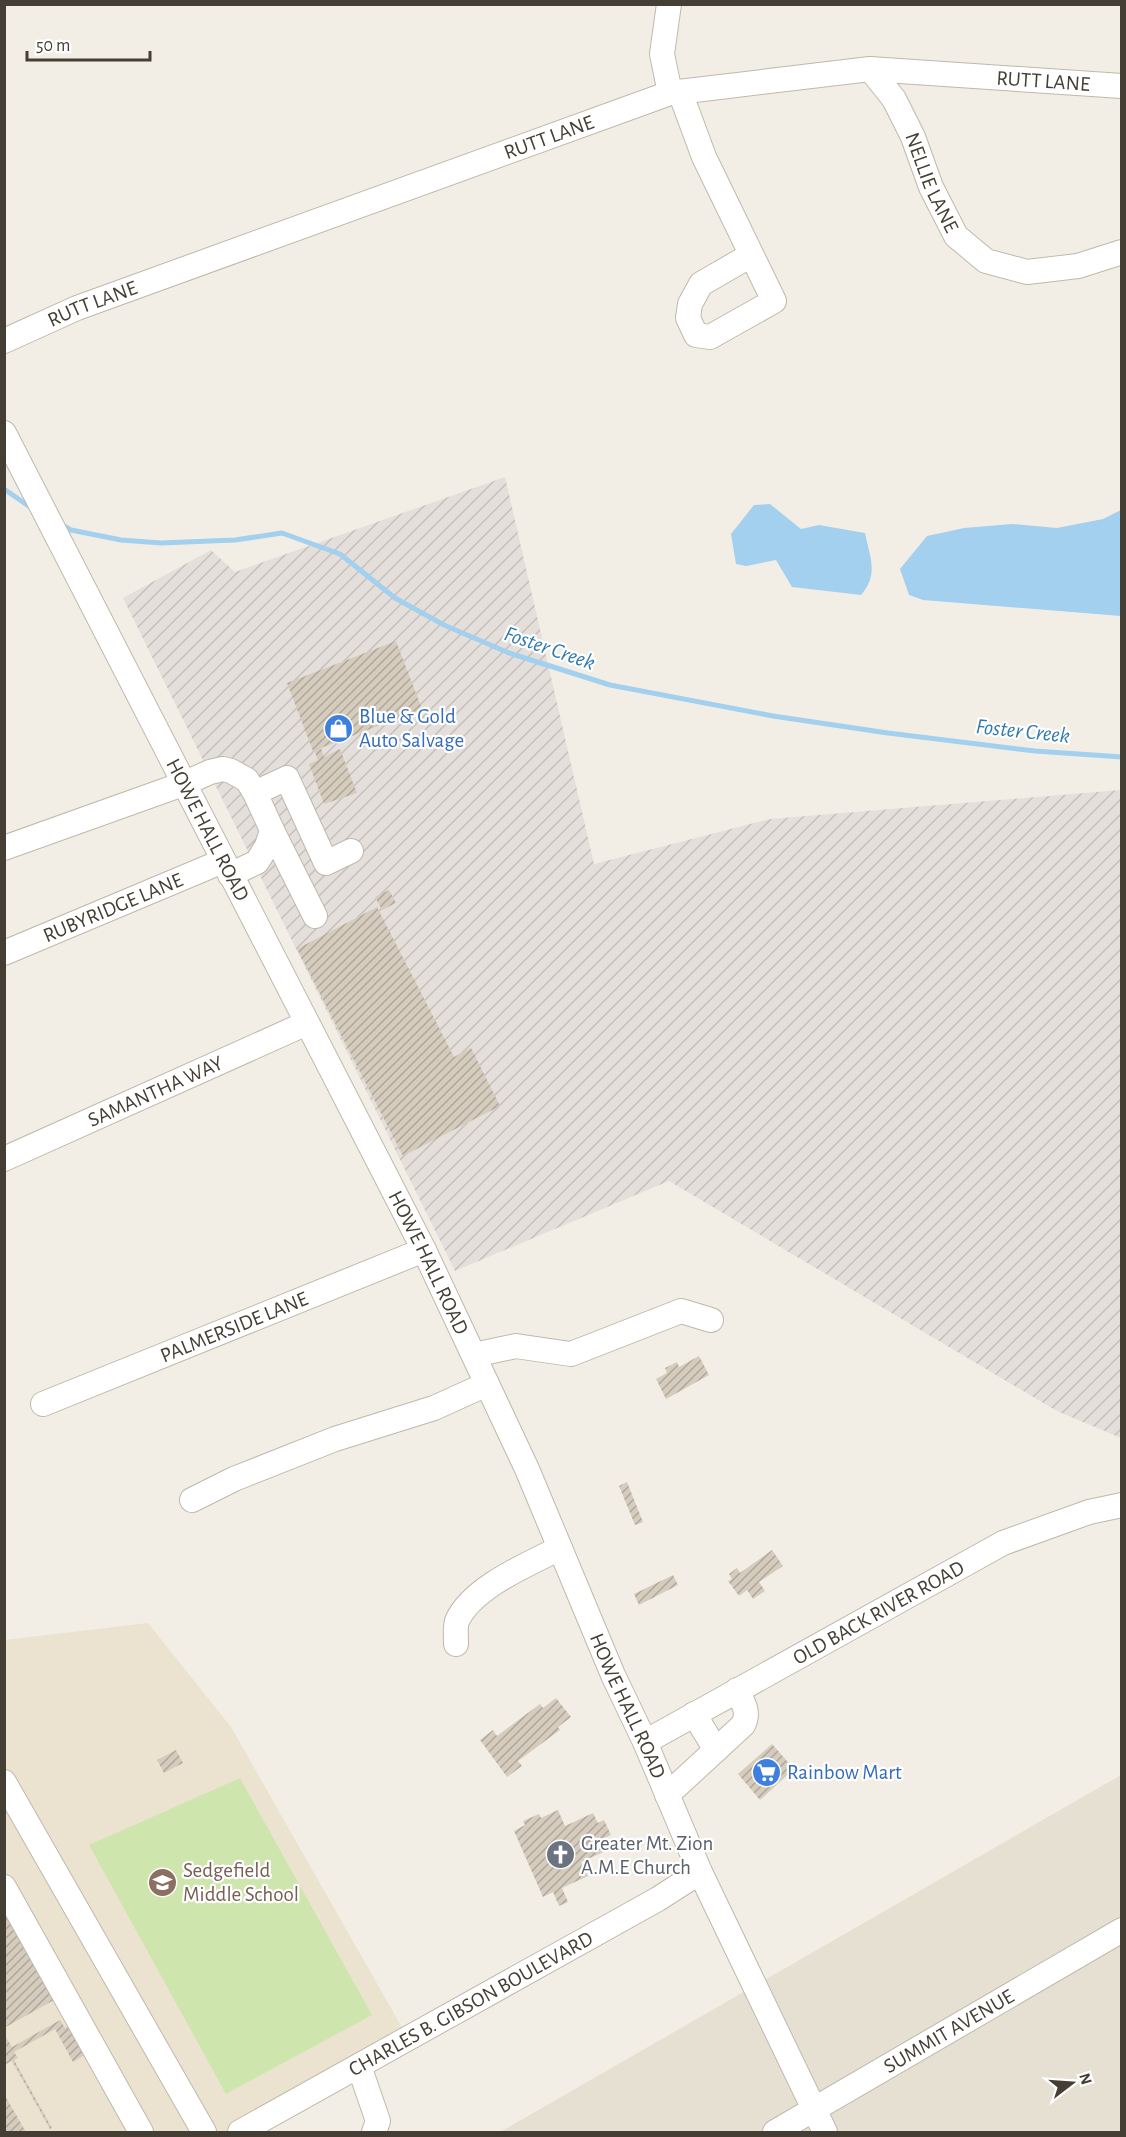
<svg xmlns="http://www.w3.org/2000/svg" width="1126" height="2137" font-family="'Alegreya Sans',sans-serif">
<defs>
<pattern id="industrial-furrows" width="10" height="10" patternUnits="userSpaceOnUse" patternTransform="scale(1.5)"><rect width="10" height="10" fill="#e4dfda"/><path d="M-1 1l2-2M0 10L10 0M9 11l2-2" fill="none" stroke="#c5c0bc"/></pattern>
<pattern id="building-hatch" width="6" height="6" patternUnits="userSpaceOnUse" patternTransform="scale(1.5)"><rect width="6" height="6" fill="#d6ccbe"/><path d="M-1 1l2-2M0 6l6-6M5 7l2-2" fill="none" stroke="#afa79b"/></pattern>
</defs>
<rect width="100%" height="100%" fill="#f2eee5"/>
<!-- residential -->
<path fill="#e6e0d3" d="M1121 1775V2132H500Z"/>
<!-- industrial -->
<path fill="url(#industrial-furrows)" d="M505 477 594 864 770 819 1121 790V1438L1057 1411 669 1181 455 1271 123 598 211 550 235 572Z"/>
<!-- education -->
<path fill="#ebe3cf" d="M148 1623 231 1727 408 2038 240 2132H5L4 1640Z"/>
<!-- green -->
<path fill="#cee6ae" d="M240 1778 372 2015 226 2094 89 1845Z"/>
<!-- water -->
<path fill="#a2d0ee" d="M770 504 801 529 819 525 865 533C870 558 879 574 861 595L792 587 776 560 746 566 736 564 731 534 754 505Z
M1121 510V616L923 600 909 595 900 569 927 536 964 528 1012 524 1057 528 1103 519Z"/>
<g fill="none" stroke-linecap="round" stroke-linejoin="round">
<!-- stream -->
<path stroke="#a2d0ee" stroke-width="5" d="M4 489 33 509
M62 525 71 530 121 540 161 543 235 540 282 533 340 554 395 598 444 625 509 653 610 685 773 716 888 733 1035 751 1122 757"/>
</g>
<!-- building -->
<path fill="url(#building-hatch)" d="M396 641 422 709 321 748 324 757 340 749 357 793 324 804 309 764 318 760 314 750 313 751 287 683Z
M389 890 396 903 382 910 375 897Z
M377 907 454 1057 471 1048 500 1106 403 1156 297 949Z
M699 1356 709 1375 666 1399 656 1379 667 1373 665 1368 677 1362 679 1367Z
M627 1482 643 1522 635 1525 619 1486Z
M772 1550 783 1566 759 1582 765 1591 753 1599 747 1590 739 1596 728 1581 732 1579 729 1574 737 1568 740 1573Z
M673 1575 678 1585 639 1605 634 1594Z
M556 1698 571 1717 558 1727 560 1730 518 1761 522 1766 507 1777 480 1740 493 1730 497 1736 540 1704 543 1708Z
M772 1744 794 1769 760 1800 738 1774Z
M176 1750 183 1763 164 1773 157 1760Z
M558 1810 565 1826 593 1813 598 1823 604 1820 611 1835 605 1838 610 1849 581 1862 588 1876 562 1888 568 1902 559 1906 553 1892 543 1897 514 1831 525 1825 523 1821 539 1814 541 1818Z
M4 1911 54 2000 4 2028Z
M60 2020 65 2028 70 2025 86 2054 73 2062 55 2029 14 2052 18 2058 14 2060 52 2128 50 2129 12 2061 4 2065V2034L12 2047Z
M4 2094 26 2132H4Z"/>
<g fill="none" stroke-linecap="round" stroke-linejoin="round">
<defs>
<g id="minor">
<path d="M669 4 662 54 670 93"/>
<path id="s1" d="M870 69 894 99 913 137 931 187 956 236 986 261 1027 272 1078 266 1122 252"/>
<path d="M680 92 704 157 774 301 710 337 696 335 688 318 690 304 701 284 751 255"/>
<path id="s2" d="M4 341 77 308 670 93 870 69 1122 86"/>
<path id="s3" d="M4 433 424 1250 527 1469 613 1675 645 1742 700 1872 825 2132"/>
<path d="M255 793 287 778 326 863 351 851"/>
<path d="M272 830 315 916"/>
<path d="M4 848 183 784 210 772 223 769 231 771 247 780 255 793 272 830 267 846 257 862 230 875"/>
<path id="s4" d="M4 953 223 861"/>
<path id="s5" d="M4 1159 307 1023"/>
<path d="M474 1355 516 1346 571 1354 681 1311 711 1320"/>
<path id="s6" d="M43 1404 424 1250"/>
<path d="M192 1500 234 1479 335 1439 434 1408 487 1384"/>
<path d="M456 1644C456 1637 455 1627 457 1621 472 1587 529 1564 560 1548"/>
<path d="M694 1714 716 1750"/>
<path id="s7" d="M645 1742 1003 1543 1089 1512 1122 1505"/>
<path d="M4 1782 204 2132"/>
<path d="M667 1795 743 1725C750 1712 743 1703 737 1690"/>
<path d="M4 1887 141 2132"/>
<path d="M359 2066 378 2121 374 2132"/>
<path id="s8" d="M240 2132 658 1899 700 1872"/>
<path id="s9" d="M775 2132 1122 1930"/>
</g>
</defs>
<!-- minor casing -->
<use href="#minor" stroke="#c0b8ab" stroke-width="26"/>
<!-- minor -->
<use href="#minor" stroke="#fff" stroke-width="24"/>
</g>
<!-- icons -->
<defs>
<symbol id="shop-disc" viewBox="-11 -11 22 22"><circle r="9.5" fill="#3f7fe0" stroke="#fff"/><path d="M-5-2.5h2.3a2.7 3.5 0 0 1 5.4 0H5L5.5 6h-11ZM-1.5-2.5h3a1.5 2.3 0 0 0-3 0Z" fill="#fff"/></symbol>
<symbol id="supermarket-disc" viewBox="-11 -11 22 22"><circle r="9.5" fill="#3f7fe0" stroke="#fff"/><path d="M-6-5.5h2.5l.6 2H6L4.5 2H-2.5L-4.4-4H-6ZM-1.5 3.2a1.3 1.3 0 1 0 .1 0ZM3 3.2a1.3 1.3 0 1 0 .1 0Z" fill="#fff"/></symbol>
<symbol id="church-disc" viewBox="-11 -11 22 22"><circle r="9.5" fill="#6b7280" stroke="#fff"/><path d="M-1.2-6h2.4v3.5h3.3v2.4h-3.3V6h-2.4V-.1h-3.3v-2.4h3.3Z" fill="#fff"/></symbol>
<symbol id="school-disc" viewBox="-11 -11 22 22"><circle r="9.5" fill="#8d6e63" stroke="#fff"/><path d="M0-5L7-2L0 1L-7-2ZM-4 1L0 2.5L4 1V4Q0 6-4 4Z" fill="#fff"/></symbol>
</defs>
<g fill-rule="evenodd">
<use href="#shop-disc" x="322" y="712" width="33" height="33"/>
<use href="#supermarket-disc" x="750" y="1756" width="33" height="33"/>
<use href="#church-disc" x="544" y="1838" width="33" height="33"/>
<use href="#school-disc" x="146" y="1866" width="33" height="33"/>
</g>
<g text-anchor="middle" stroke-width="4.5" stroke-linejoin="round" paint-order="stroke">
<!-- street labels -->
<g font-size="21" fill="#443e35" stroke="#fff">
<text dy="7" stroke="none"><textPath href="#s2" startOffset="1086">RUTT LANE</textPath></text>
<text dy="7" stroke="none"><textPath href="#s2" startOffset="582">RUTT LANE</textPath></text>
<text dy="7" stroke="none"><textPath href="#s1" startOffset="130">NELLIE LANE</textPath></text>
<text dy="7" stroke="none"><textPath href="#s2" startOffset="96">RUTT LANE</textPath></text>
<text dy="7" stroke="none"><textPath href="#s3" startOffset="446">HOWE HALL ROAD</textPath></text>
<text dy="7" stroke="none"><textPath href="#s4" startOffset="118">RUBYRIDGE LANE</textPath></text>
<text dy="7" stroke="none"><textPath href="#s5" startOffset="166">SAMANTHA WAY</textPath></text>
<text dy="7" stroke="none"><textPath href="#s3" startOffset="932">HOWE HALL ROAD</textPath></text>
<text dy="7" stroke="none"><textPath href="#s6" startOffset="206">PALMERSIDE LANE</textPath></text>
<text dy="7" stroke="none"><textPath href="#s7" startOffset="267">OLD BACK RIVER ROAD</textPath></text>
<text dy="7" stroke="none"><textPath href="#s3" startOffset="1418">HOWE HALL ROAD</textPath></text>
<text dy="7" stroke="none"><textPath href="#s8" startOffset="264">CHARLES B. GIBSON BOULEVARD</textPath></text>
<text dy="7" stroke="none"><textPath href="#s9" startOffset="201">SUMMIT AVENUE</textPath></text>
</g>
<!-- shop labels -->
<g font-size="21" fill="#366cbe" stroke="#fff" text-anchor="start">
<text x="359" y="723">Blue &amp; Gold<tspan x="359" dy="24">Auto Salvage</tspan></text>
<text x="787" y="1779">Rainbow Mart</text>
</g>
<!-- worship labels -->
<g font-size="21" fill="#5b616d" stroke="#fff" text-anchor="start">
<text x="581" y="1850">Greater Mt. Zion<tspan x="581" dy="24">A.M.E Church</tspan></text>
</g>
<!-- education labels -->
<g font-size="21" fill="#785e54" stroke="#fff" text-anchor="start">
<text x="183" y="1877">Sedgefield<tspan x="183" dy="24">Middle School</tspan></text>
</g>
<!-- water labels -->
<g font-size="22" font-style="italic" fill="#317aae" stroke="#fff">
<text transform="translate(550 647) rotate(19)" y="8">Foster Creek</text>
<text transform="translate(1023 730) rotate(6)" y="8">Foster Creek</text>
</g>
</g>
<!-- border -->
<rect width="1126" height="2137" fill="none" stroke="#443e35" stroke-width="12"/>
<!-- north arrow -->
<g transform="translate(1072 2083) rotate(73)" stroke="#ffffff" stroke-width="4.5" paint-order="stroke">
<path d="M0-4.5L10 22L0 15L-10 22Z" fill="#443e35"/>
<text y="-9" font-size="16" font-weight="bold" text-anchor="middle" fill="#443e35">N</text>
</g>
<!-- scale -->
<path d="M27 51v9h123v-9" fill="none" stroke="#443e35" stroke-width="3"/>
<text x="36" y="51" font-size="18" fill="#443e35" stroke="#ffffff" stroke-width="4.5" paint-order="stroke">50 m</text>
</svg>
